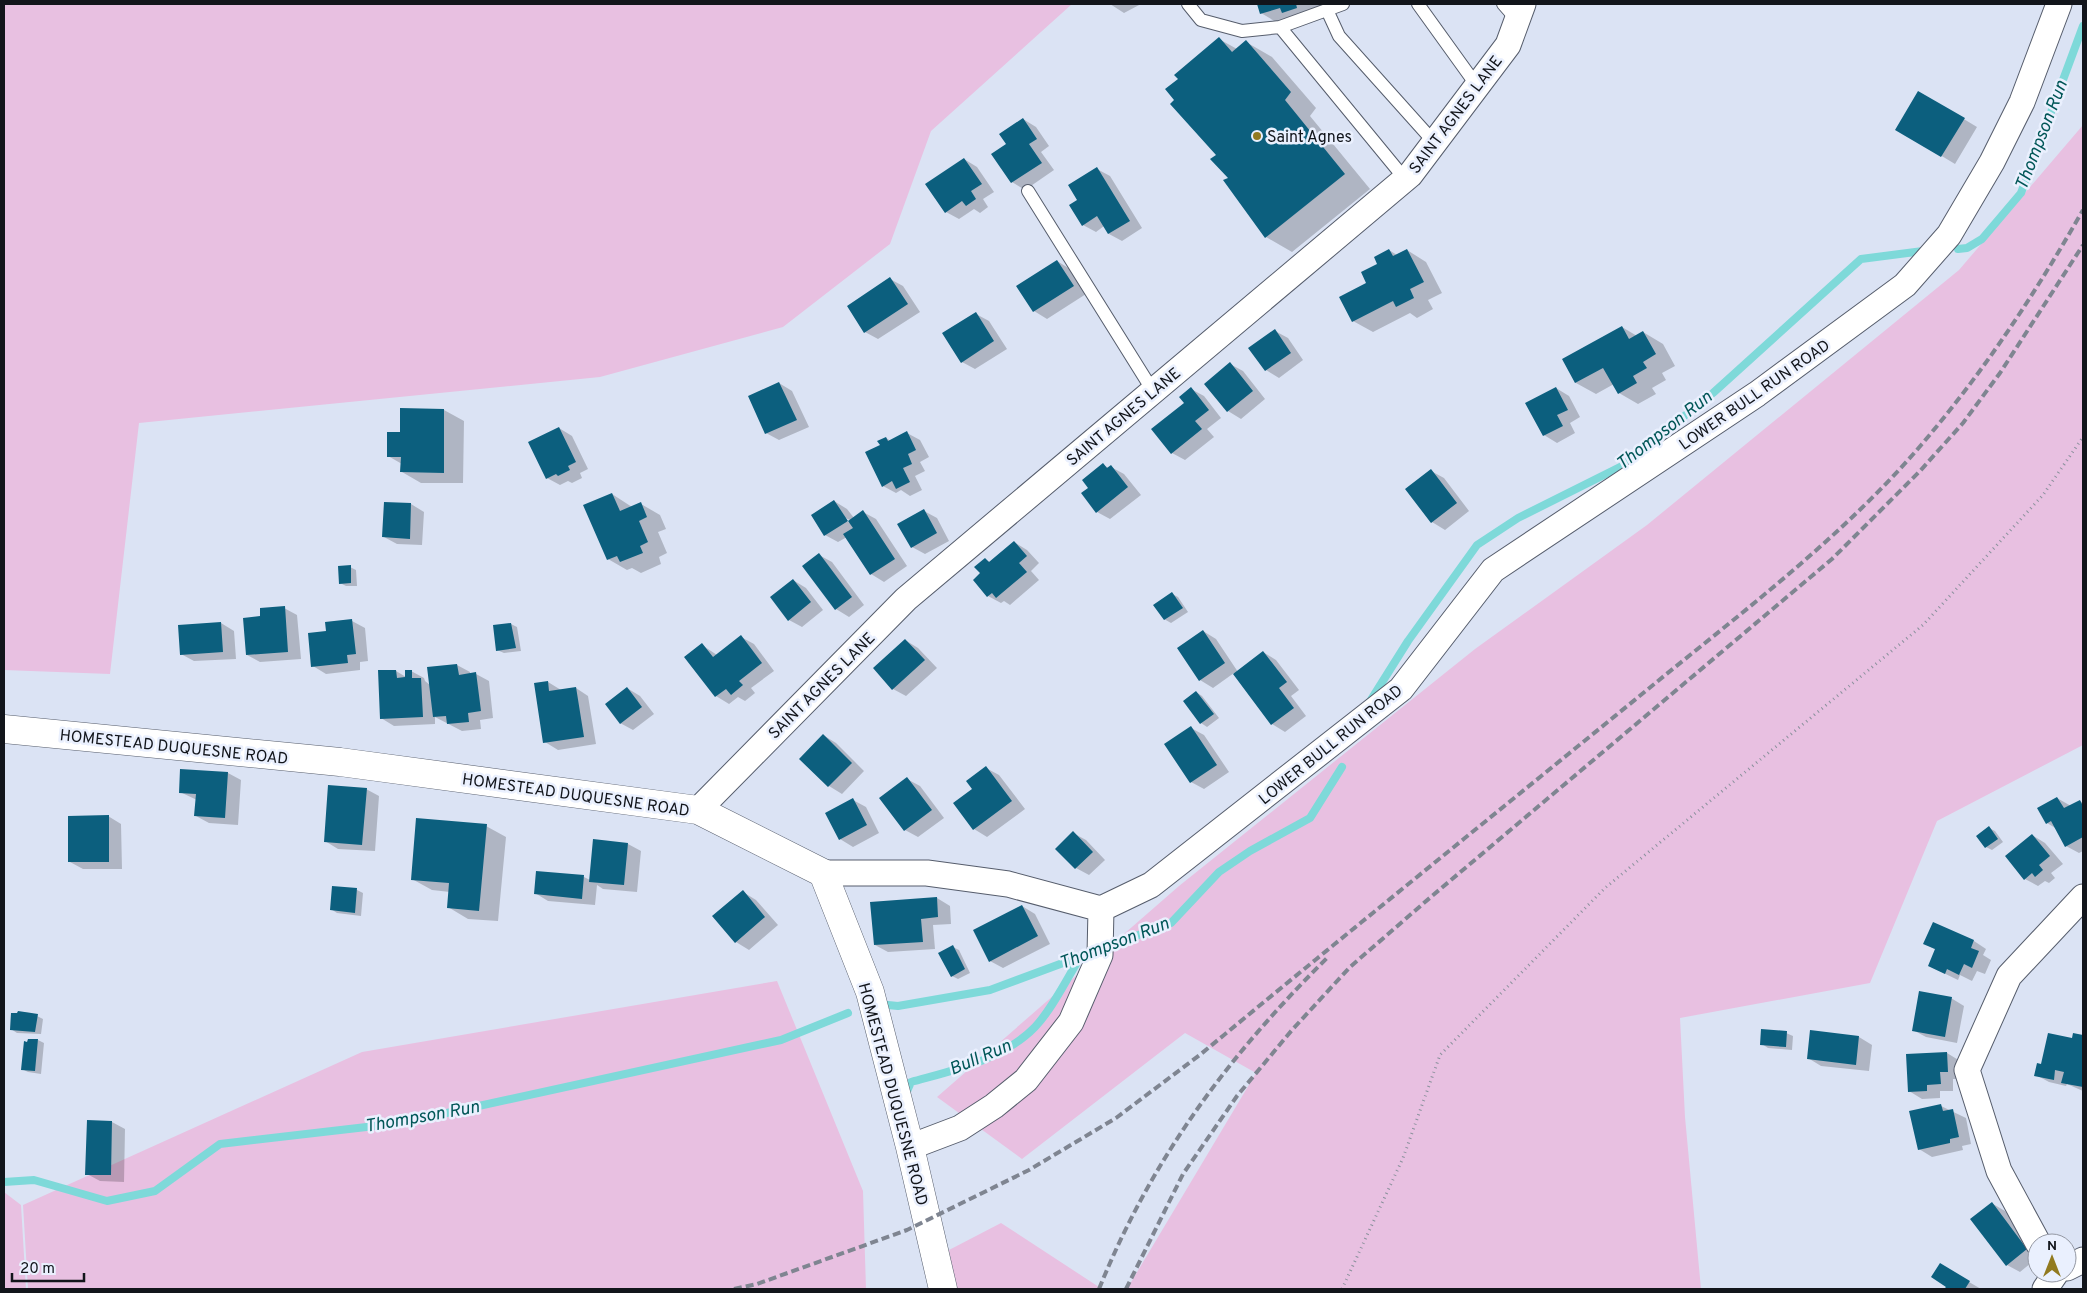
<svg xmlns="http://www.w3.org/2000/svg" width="2087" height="1293" font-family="Overpass,sans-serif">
<rect width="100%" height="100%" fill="#dbe3f4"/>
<!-- green -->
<path fill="#e8c0e1" d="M4 4H1072L931 131 890 244 783 327 600 377 139 423 110 674 4 670Z
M2083 125V745L1937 821 1870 983 1680 1018 1685 1117 1701 1289H1127L1256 1073 1185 1033 1022 1159 937 1097 1179 886 1475 649 1647 525 1959 270Z
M777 981 863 1191 866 1289H28L23 1205 362 1052Z
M4 1192 21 1205 26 1289H4Z
M1001 1223 1102 1289H956L949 1250Z"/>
<!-- shadow -->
<path fill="#0003" fill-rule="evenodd" d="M1110 4H1141L1124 13Z
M1258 4H1345L1281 25 1261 13Z
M1219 39 1237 49 1246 42 1272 57 1316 108 1310 116 1370 189 1292 252 1266 237 1218 155 1176 101Z
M1919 92 1977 127 1955 164 1897 129Z
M1023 119 1036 127 1049 146 1041 152 1054 170 1025 190 1012 182 1008 145Z
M964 159 977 167 994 192 983 199 988 207 980 213 974 209 959 219 946 212Z
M1097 169 1110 176 1142 228 1122 241 1109 234 1104 226 1096 232 1083 225 1079 200Z
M1389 250 1397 255 1407 250 1426 262 1442 293 1428 300 1433 309 1417 318 1410 313 1373 332 1353 321 1368 283Z
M1057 261 1070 269 1086 294 1047 319 1034 311 1018 287Z
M890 279 903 286 920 312 878 339 865 332Z
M976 314 989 321 1007 349 975 369 962 362Z
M1622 327 1637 336 1643 332 1663 344 1675 366 1662 373 1666 380 1652 388 1656 394 1638 404 1619 393 1614 384 1596 394 1576 383 1563 360Z
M1275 331 1288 338 1303 360 1279 378 1266 370Z
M1230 364 1243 371 1265 399 1241 419 1228 411Z
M779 383 792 391 809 427 779 440 766 433Z
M1556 388 1569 396 1580 417 1570 423 1575 433 1557 443 1544 435Z
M1191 389 1204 396 1221 418 1207 429 1214 437 1185 460 1172 453Z
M402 409 444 410 464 421 463 483H421L402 472V464L388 456 401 433Z
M559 428 572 436 588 469 580 473 582 478 572 483 568 481 560 485 547 478Z
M907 433 920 440 929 457 920 462 925 471 915 476 922 490 910 496 901 490 896 493 883 486 881 446 886 438 891 441Z
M1103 465 1109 468 1111 467 1124 474 1141 495 1110 519 1097 512 1090 488Z
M1431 471 1444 478 1469 511 1445 530 1432 522Z
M612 494 632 507 641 504 660 515 666 529 658 532 667 553 659 557 661 564 641 573 632 568 627 570 608 559Z
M834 501 847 509 854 518 863 512 876 519 907 566 884 582 871 574 847 537 838 542 825 535ZM843 517 850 520V523L842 519Z
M385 503 411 504 424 512 422 545 397 544 384 537Z
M924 511 937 518 949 541 925 554 912 547Z
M1014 542 1027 550 1039 563 1031 571 1039 580 1010 605 1004 601 1001 603 988 596 982 574 985 560 990 562Z
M819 555 832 562 864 605 849 617 836 609Z
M350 567 356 570 357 586H346L340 583Z
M793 580 806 588 823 610 802 627 789 620Z
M1172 594 1178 597 1188 612 1171 623 1164 619Z
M284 608 297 615 301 659 260 662 247 655 262 618Z
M352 621 365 628 368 661 360 662V670L326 674 313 666 327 633Z
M221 623 234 631 236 659 194 661 181 654 180 626Z
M511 624 517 627 521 651 504 653 497 650 494 626Z
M1203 631 1216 639 1238 672 1263 652 1276 660 1299 690 1291 696 1306 716 1285 732 1272 724 1234 673 1213 688 1200 680Z
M741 637 754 644 774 671 751 688 755 693 745 701 738 697 729 704 716 696 686 657 702 645 717 655Z
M905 640 918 648 937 668 906 696 893 689Z
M457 665 470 672V674H476L489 681 493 718 480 720 481 729 462 731 435 717V724L394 726 381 718 396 671 406 677 411 671 424 678 425 681 430 685 428 668Z
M548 682 561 690 576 688 588 696 596 744 558 750 545 742Z
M627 688 640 696 654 714 633 730 620 723Z
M1196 692 1202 696 1219 718 1207 727 1201 723 1184 701Z
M1191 728 1204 735 1229 772 1204 789 1191 782Z
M823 735 836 743 864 771 842 794 829 786 801 759Z
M986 768 999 775 1025 809 987 837 974 829 973 789Z
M228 773 241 780 238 825 209 823 196 816 197 800 180 792Z
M907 779 920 786 944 818 918 837 905 830Z
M366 789 379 796 375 851 338 849 325 841Z
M2057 798 2071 806 2080 801 2083 803V851L2079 853 2066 846 2057 829 2047 823Z
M853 800 866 807 879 833 853 847 840 839Z
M108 816 121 824 122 869H83L70 862Z
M486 826 506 837 498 921 468 919 448 907 450 892 432 890 412 879Z
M1989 828 1995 831 2003 842 1992 850 1986 847Z
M1073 833 1086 840 1105 860 1089 875 1076 868Z
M2032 835 2045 843 2063 864 2051 873 2055 878 2049 883 2045 881 2038 886 2025 879Z
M628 844 641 851 637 892 603 889 597 885 595 905 548 901 535 893 537 872 584 877 590 880Z
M333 887 357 890 363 893 361 916 337 913 331 909Z
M743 892 756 900 778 925 749 950 736 942Z
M937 898 950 906 951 924 933 925 935 949 888 952 875 945Z
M1022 906 1035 914 1050 944 1003 968 990 961Z
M1974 941 1986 949 1983 955 1991 960 1985 974 1977 971 1972 981 1960 975 1958 980 1929 966 1936 950 1925 944Z
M953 947 959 950 970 973 958 979 952 976Z
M1951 998 1964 1006 1957 1043 1926 1037 1913 1030Z
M19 1012 31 1013 43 1019 41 1034 17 1033 11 1029Z
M1786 1033 1793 1036 1792 1050 1768 1048 1762 1044Z
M2074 1034 2083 1036V1091L2067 1084 2066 1086 2049 1082 2036 1075 2042 1065 2073 1039Z
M1859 1037 1872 1045 1869 1071 1821 1066 1808 1058Z
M38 1040 44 1043 41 1074 28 1072 22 1069Z
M1947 1053 1960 1061 1961 1079H1953V1091H1940V1098L1922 1099 1909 1091Z
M1941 1106 1966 1118 1971 1144 1962 1146 1963 1150 1932 1157 1919 1149Z
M112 1122 125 1129 124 1182 100 1181 87 1174Z
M1993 1204 2005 1211 2037 1253V1258L2020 1272 2007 1265Z
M1940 1265 1981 1289H1946L1948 1286Z"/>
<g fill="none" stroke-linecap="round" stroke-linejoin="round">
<!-- stream -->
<path stroke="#7ed9d9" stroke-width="8" d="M1958 249 1967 248 1982 239 2021 193 2083 26
M1369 703 1408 641 1477 545 1518 518 1622 466 1713 393 1861 259 1923 251
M888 1005 898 1006 990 990 1171 923 1219 872 1250 851 1310 818 1342 767
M905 1096 911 1082C954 1070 1003 1060 1035 1027 1053 1008 1067 978 1081 956
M4 1182 34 1180 107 1201 155 1191 220 1144 401 1123 781 1040 848 1013"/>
</g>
<!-- building -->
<path fill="#0c5f7e" d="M1257 4H1296L1297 8 1282 13 1280 8 1260 14Z
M1219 37 1232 52 1246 40 1291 92 1285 100 1345 174 1265 238 1223 180 1228 178 1210 159 1216 155 1170 104 1174 100 1165 89 1178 79 1174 75Z
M1918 91 1965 118 1941 157 1895 130Z
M1023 118 1037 139 1029 144 1042 163 1011 183 991 154 1006 144 999 134Z
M964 158 982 184 971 191 976 199 966 206 962 201 945 213 925 184Z
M1097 167 1130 221 1108 234 1097 216 1082 226 1069 205 1077 200 1068 185Z
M1389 249 1393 256 1407 249 1424 282 1410 289 1414 298 1396 307 1393 301 1352 322 1339 297 1366 283 1361 272 1377 264 1374 257Z
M1057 260 1074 286 1033 312 1016 286Z
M890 277 908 304 864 333 847 306Z
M976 312 994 341 961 363 942 333Z
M1622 326 1629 339 1643 331 1656 354 1643 362 1647 368 1633 376 1637 383 1618 394 1603 368 1575 383 1562 359Z
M1275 329 1291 353 1265 371 1248 348Z
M1230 362 1253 391 1227 412 1204 384Z
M779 382 797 420 765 434 748 396Z
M1191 387 1209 410 1195 421 1202 429 1171 454 1151 429 1184 403 1179 397Z
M1556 387 1568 410 1557 415 1563 426 1543 436 1525 403Z
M400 408 444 409V473L400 472 401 457H387V432H400Z
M559 427 576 462 568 466 570 470 558 476 556 474 546 479 528 442Z
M907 431 916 450 908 454 912 464 903 468 910 482 896 489 892 481 882 487 865 452 880 445 877 441 886 437 888 441Z
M1103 463 1107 468 1111 465 1128 487 1096 513 1081 493 1088 488 1082 480Z
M1431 469 1457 503 1431 523 1405 489Z
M612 493 620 511 641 502 647 517 639 521 648 542 640 546 643 553 620 562 617 556 607 560 583 505Z
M834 500 848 521 824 536 811 515Z
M384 502 411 503 410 539 382 537Z
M924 509 937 533 911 548 897 524Z
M863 510 895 559 870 575 843 534 853 528 848 521Z
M1014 541 1027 556 1019 563 1027 572 996 598 992 593 987 597 973 580 980 573 974 567 985 558 989 562Z
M819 553 852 597 835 610 802 566Z
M351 565V583L339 584 338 566Z
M793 579 811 602 788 621 770 597Z
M1172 592 1183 608 1164 620 1153 605Z
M285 606 288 652 246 655 243 618 260 616V608Z
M352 619 356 654 347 655 348 663 311 667 308 633 326 631 325 622Z
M221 622 223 652 180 655 178 625Z
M511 623 516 648 496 651 493 625Z
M1203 630 1225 663 1199 681 1177 648Z
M741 635 762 663 739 681 743 685 731 695 726 689 715 697 684 657 702 643 713 657Z
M905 639 925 660 892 690 873 668Z
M1263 651 1287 682 1279 688 1294 708 1271 725 1233 674Z
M457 664 459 675 476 672 481 711 468 713 469 722 447 724 446 716 433 717 427 667Z
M378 670H396L397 678 405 677V670H412V678H421L423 717 380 719Z
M548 681 549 691 576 687 584 737 543 743 534 683Z
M627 687 642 707 620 724 605 704Z
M1196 691 1214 714 1200 724 1183 701Z
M1191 726 1217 765 1190 783 1164 744Z
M823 734 852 763 828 787 799 759Z
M986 766 1012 801 973 830 953 803 972 789 966 781Z
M180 769 228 772 225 818 194 816 196 794 179 793Z
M907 777 932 810 904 831 879 798Z
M328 785 367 788 362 845 324 842Z
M2057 797 2064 808 2080 800 2083 806V837L2065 847 2051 821 2046 824 2037 808Z
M853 798 867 825 839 840 825 813Z
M109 815V862H68V816Z
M416 818 487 824 479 911 447 908 449 883 411 880Z
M1989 826 1998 839 1985 848 1976 836Z
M1073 831 1093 852 1075 869 1055 849Z
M2032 834 2050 856 2039 865 2043 870 2035 877 2032 873 2024 880 2005 856Z
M593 839 628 843 624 885 589 882Z
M536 871 584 875 582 899 534 894Z
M332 886 357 888 355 913 330 910Z
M743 890 765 917 735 943 712 916Z
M937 897 938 917 921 919 923 942 874 945 870 902Z
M1022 905 1038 936 989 962 973 930Z
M1933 922 1974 940 1971 948 1979 951 1972 968 1964 964 1959 975 1947 969 1945 974 1928 966 1935 949 1923 944Z
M953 945 965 969 951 977 938 953Z
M1919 991 1952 997 1945 1037 1912 1031Z
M18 1011 38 1014 35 1032 10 1030 11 1013H17Z
M1761 1029 1787 1031 1786 1047 1760 1045Z
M1810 1030 1859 1036 1856 1065 1807 1059Z
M2048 1033 2072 1038 2073 1033 2083 1035V1087L2061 1083 2064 1072 2055 1070 2054 1080 2034 1076 2037 1063 2041 1064Z
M28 1039H38L35 1071 21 1070 24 1041 27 1042Z
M1947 1052 1948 1072H1940L1941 1084 1927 1085V1091L1908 1092 1906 1054Z
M1941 1104 1943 1111 1953 1109 1959 1137 1950 1139V1143L1918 1150 1909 1111Z
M87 1120 112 1121 111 1175H85Z
M1992 1202 2027 1249 2006 1266 1970 1219Z
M1940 1263 1970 1281 1965 1289H1944L1946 1287 1931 1277Z"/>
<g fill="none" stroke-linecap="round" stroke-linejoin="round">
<defs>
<path id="service" d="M1188 4 1201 20 1242 31 1280 27
M1343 4 1280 27 1405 179
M1418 4 1477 86
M1503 4 1517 20
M1327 10 1339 36 1434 142
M1028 191 1153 391"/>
<path id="minor" d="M698 810 906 599 1410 175 1508 45 1523 4
M823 873H927L1008 884 1101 909 1151 885 1401 689 1493 570 1757 394 1905 285 1949 235 1992 162 2022 102 2059 4
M910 1147 960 1128 994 1106 1026 1080 1071 1022 1100 955 1101 909
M2038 1243 1999 1171 1967 1070 2009 976 2083 897
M2067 1268 2083 1260
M2045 1289 2056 1273"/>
<path id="tertiary" d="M4 729 340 762 698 810 823 873 870 992 910 1147 943 1289"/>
</defs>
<!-- service casing -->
<use href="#service" stroke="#565d6c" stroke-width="14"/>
<!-- minor casing -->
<use href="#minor" stroke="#565d6c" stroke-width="27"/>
<!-- tertiary casing -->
<use href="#tertiary" stroke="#565d6c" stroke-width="29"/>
<!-- path -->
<path stroke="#8b919d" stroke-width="3" stroke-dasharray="1 4" stroke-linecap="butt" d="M1342 1289 1403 1158 1440 1055 1605 888 1923 625 2043 495 2083 437"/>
<!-- service -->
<use href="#service" stroke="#fff" stroke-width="12"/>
<!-- minor -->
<use href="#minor" stroke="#fff" stroke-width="25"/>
<!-- tertiary -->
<use href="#tertiary" stroke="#fff" stroke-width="28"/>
<!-- rail -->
<path stroke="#7f8591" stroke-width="4" stroke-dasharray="8 4" stroke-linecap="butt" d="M734 1289 757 1284 907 1230 1029 1170 1116 1118 1201 1054C1347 933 1495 814 1642 694 1737 616 1842 538 1922 444 1985 370 2035 294 2083 210
M1099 1289C1152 1158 1228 1056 1328 957
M1126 1289 1183 1174 1237 1096 1292 1030 1350 967 1432 896 1832 559 1920 471 1963 423 2000 373 2083 245"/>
</g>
<!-- markers -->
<circle fill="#917a20" stroke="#eaf0fe" stroke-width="2" cx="1257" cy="136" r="5"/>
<g text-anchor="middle" stroke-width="5" stroke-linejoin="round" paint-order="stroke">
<!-- street labels -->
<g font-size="16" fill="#12151b" stroke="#eaf0fe">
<text transform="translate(1455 114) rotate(-53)" y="6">SAINT AGNES LANE</text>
<text transform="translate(1754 394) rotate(-35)" y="6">LOWER BULL RUN ROAD</text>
<text transform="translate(1123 416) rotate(-40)" y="6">SAINT AGNES LANE</text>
<text transform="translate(821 685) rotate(-45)" y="6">SAINT AGNES LANE</text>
<text transform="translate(1330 744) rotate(-39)" y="6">LOWER BULL RUN ROAD</text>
<text transform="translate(174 746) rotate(6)" y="6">HOMESTEAD DUQUESNE ROAD</text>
<text transform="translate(576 794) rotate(8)" y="6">HOMESTEAD DUQUESNE ROAD</text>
<text transform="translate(894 1094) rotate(75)" y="6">HOMESTEAD DUQUESNE ROAD</text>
</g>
<!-- poi labels -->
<g font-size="16" fill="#12151b" stroke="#eaf0fe" text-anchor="start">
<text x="1267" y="142">Saint Agnes</text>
</g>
<!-- water labels -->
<g font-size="18" font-style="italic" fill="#005657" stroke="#eaf0fe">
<text transform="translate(2041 135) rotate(-69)" y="6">Thompson Run</text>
<text transform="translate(1664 430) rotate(-38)" y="6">Thompson Run</text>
<text transform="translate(1114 943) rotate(-21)" y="6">Thompson Run</text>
<text transform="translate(980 1057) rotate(-23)" y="6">Bull Run</text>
<text transform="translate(422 1116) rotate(-10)" y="6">Thompson Run</text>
</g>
</g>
<!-- border -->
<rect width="2087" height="1293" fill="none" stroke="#12151b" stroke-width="10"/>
<!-- north arrow -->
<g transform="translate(2052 1258)"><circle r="24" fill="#eaf0fe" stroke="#9498a3"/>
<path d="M0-4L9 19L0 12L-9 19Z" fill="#917a20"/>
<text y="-8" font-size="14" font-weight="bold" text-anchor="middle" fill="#12151b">N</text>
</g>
<!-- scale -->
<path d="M12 1273v8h72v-8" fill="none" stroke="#12151b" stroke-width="2.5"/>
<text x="20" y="1273" font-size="15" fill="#12151b" stroke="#eaf0fe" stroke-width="4" paint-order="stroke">20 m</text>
</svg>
